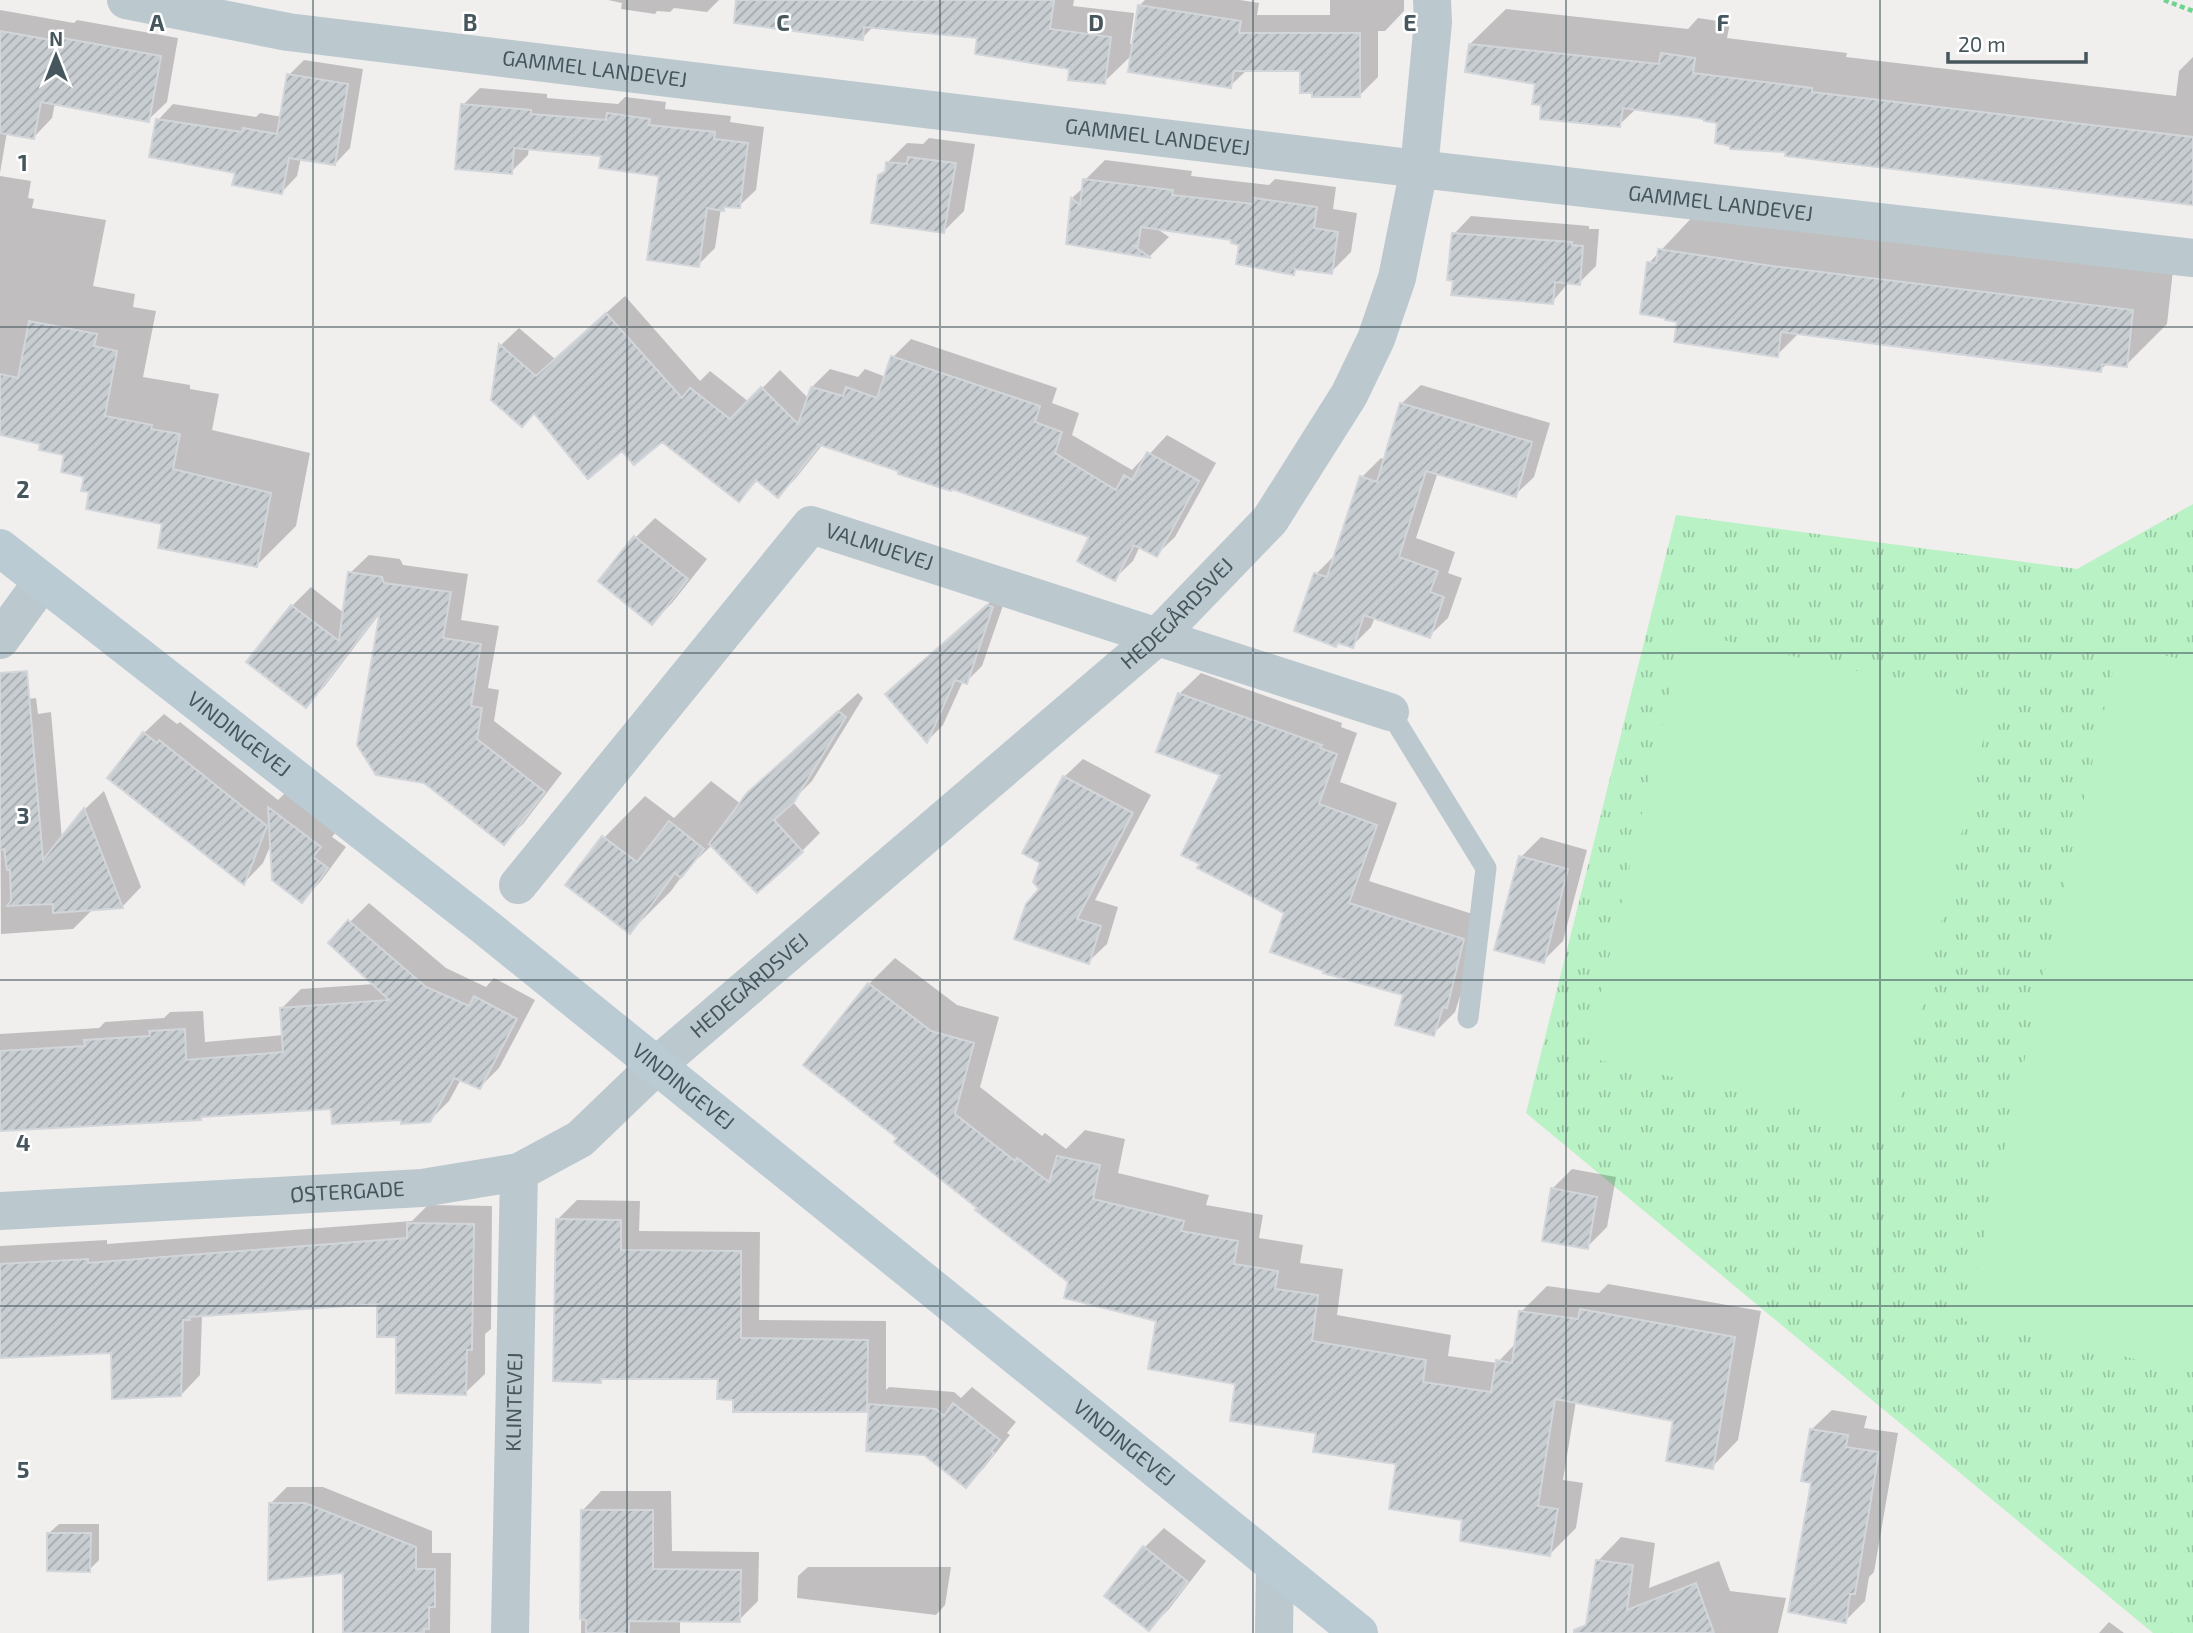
<svg xmlns="http://www.w3.org/2000/svg" width="2193" height="1633" font-family="'Exo 2',sans-serif">
<defs>
<pattern id="park-tufts" width="24" height="20" patternUnits="userSpaceOnUse" patternTransform="scale(1.75)"><rect width="24" height="20" fill="#b9f2c5"/><path d="M3 7l-1-3M5 7V3M7 7l1-3M15 17l-1-3M17 17v-4M19 17l1-3" fill="none" stroke="#98c7a3"/></pattern>
<pattern id="building-hatch" width="6" height="6" patternUnits="userSpaceOnUse" patternTransform="scale(1.75)"><rect width="6" height="6" fill="#c7cdd1"/><path d="M-1 1l2-2M0 6l6-6M5 7l2-2" fill="none" stroke="#a3a9ad"/></pattern>
</defs>
<rect width="100%" height="100%" fill="#f1eeee"/>
<!-- park -->
<path fill="url(#park-tufts)" d="M2193 504V1633H2153L1526 1113 1676 515 2077 569Z"/>
<!-- garden -->
<path fill="#b9f2c5" d="M1684 631 1992 702 1893 1129 1586 1057Z
M2119 645 2193 662V1372L1965 1321Z"/>
<!-- shadow -->
<path fill="#0003" d="M608 0H719L707 12 674 8 670 12 657 11 655 14 621 9 622 3Z
M804 0H1074L1073 6 1134 13 1130 44H1134L1139 6 1145 0H1240L1259 3 1257 15H1330V0H1404V11L1385 31H1378V77L1359 96 1302 69H1248L1230 86 1132 55 1104 82 1071 67 979 36 874 26 862 38Z
M1506 9 1688 29 1698 18 1730 23 1727 38 1847 53 1846 57 2176 96 2179 71 2193 57V204L1788 151 1706 117 1637 108 1619 125 1543 103 1536 83 1470 44Z
M0 10 74 23 77 20 178 38 167 102 148 120 55 103 52 118 34 137 7 132 0 173Z
M304 60 363 69 350 148 335 164 301 158 297 176 282 192 237 171 158 120 173 104 256 117 260 113 282 117 289 75Z
M480 88 547 94V98L618 104 625 97 666 102 665 109 731 116 730 122 764 127 756 190 739 206 727 205 721 208 715 248 698 265 661 175 603 155 529 147 528 155 511 172 463 105Z
M929 138 975 144 964 211 944 231 879 176 887 169 888 162 907 143 923 144Z
M1105 160 1192 171 1191 176 1269 185 1275 179 1336 187 1333 209 1357 213 1351 252 1331 272 1299 267 1294 273 1233 239 1156 228 1169 237 1150 256 1068 243 1072 198 1084 187 1085 180Z
M0 176 31 181 28 198 34 199 32 208 106 220 93 286 135 294 133 307 156 311 143 377 190 385V389L219 394 212 430 310 453 296 526 256 566 91 491 86 475 66 453 42 443 0 434Z
M1700 209 2173 270 2167 324 2126 365 2108 363 2100 370 1800 332 1777 355 1679 321 1649 263Z
M1471 216 1589 226V229H1599L1596 266 1579 283 1569 282 1552 302 1454 234Z
M625 296 700 381 710 371 749 402 780 370 808 398 812 387 830 369 858 377 865 369 886 377 893 357 911 339 1057 388 1052 403 1079 413 1072 435 1132 470 1143 458 1145 459 1167 435 1216 463 1175 537 1156 555 1140 546 1133 561 1114 579 1092 536 823 444 796 478 778 496 758 480 739 500 662 440 623 448 535 412 493 400 501 345 519 328 555 359Z
M1421 385 1550 423 1534 477 1515 495 1438 472 1416 538 1455 552 1448 573 1462 578 1448 618 1429 636 1375 617 1371 627 1352 646 1340 642 1336 645 1316 574 1335 555 1362 477 1381 458 1385 460 1402 403Z
M655 518 707 559 672 603 652 623 635 538Z
M369 555 400 559 403 565 468 574 461 620 499 626 488 688 499 690 494 721 562 773 523 824 504 842 381 612 324 687 306 705 249 662 292 606 311 587 344 613 350 573Z
M1004 590 1008 591 982 666 966 682 963 681 943 725 927 741 903 678Z
M1201 673 1342 723 1341 727 1357 733 1340 782 1397 803 1369 881 1485 918 1455 1012 1433 1034 1405 994 1286 912 1223 774 1179 694Z
M858 693 863 698 812 781 792 801 820 833 802 851 712 845 687 869 671 891 630 932 604 838 645 796 674 818 711 781 741 804 769 774Z
M36 698 38 714 51 712 62 839 85 809 104 791 141 887 122 907 92 910 73 929 1 934 0 702Z
M164 714 177 724 180 722 278 800 289 789 340 827 332 837 346 847 321 881 302 901 272 842 263 863 244 883 144 733Z
M1083 759 1151 795 1095 900 1118 907 1107 944 1088 962 1041 889 1064 777Z
M1541 837 1587 850 1563 941 1543 961 1521 857Z
M369 903 446 968 486 987 494 978 535 1000 499 1068 480 1087 461 1079 449 1101 429 1121 333 1107 0 1129V1034L99 1028 105 1022 164 1018 170 1012 203 1011 205 1042 284 1035 282 1008 301 989 375 984 350 922Z
M895 958 957 1005 999 1017 980 1087 1042 1136 1045 1133 1066 1149 1085 1130 1125 1139 1118 1173 1209 1195 1206 1205 1263 1215 1259 1238 1303 1245 1300 1263 1343 1269 1337 1315 1451 1335 1448 1356 1497 1363 1516 1343 1521 1312 1547 1286 1599 1293 1608 1284 1761 1311 1738 1440 1712 1467 1675 1420 1576 1401 1563 1480 1583 1483 1576 1528 1550 1554 1464 1518 1398 1463 1318 1431 1237 1383 1158 1319 1070 1281 979 1208 900 1138 869 984Z
M1572 1169 1616 1177 1607 1227 1587 1247 1552 1189Z
M577 1200 640 1201 639 1231 760 1232 759 1320 886 1321V1390L889 1387 954 1392 961 1398 972 1387 1016 1422 1007 1433 1010 1435 983 1469 966 1486 871 1406 867 1411 735 1399 720 1377H604L600 1381 557 1220Z
M428 1205 492 1206 491 1329 485 1334V1374L465 1393 398 1336 379 1302 202 1315 200 1375 181 1395 112 1351 0 1356V1246L107 1240V1244L412 1221Z
M1832 1410 1867 1416 1864 1428 1898 1433 1874 1572 1869 1577 1865 1601 1845 1621 1813 1481 1812 1429Z
M287 1487H323L432 1531V1553H451L450 1633H345V1571L271 1503Z
M601 1491H671L672 1551 759 1552 758 1601 739 1620H680V1633H581L583 1510Z
M59 1524H99V1560L89 1570 49 1533Z
M1164 1528 1206 1561 1169 1609 1149 1629 1144 1548Z
M1621 1537 1655 1543 1649 1588 1719 1561 1730 1591 1786 1598 1778 1633H1598V1561Z
M808 1567H951L945 1605 936 1615 797 1598 798 1576Z
M2109 1622 2124 1633H2099Z"/>
<!-- building -->
<path fill="url(#building-hatch)" stroke="#d2d6da" stroke-width="2" d="M736 0H1054L1050 29 1111 37 1105 84 1068 80 1069 69 975 54 977 38 864 27 863 40 734 23Z
M1138 5 1241 21 1239 33H1360V97H1312V93H1300V71H1234L1231 88 1128 72Z
M0 31 57 41V37L161 56 149 122 41 102 34 139 0 133Z
M1469 44 1659 64 1661 53 1695 58 1693 73 1812 88V92L2193 137V205L1785 156 1786 152 1730 149V146L1715 143 1717 123 1704 121V119L1623 108 1620 127 1540 119 1541 105 1532 104 1535 84 1465 72Z
M287 74 348 84 335 165 289 158 282 194 232 185 235 173 149 157 156 119 242 132 243 128 277 134Z
M461 104 531 110V114L606 120 607 113 650 119 649 125 715 132 714 139 748 143 740 208 724 207V211L707 208 699 267 647 260 659 176 599 168 601 156 514 148 512 174 455 169Z
M908 157 956 163 944 233 871 223 878 175 885 172 886 162 907 164Z
M1083 179 1173 190 1172 195 1253 204 1254 198 1317 207 1314 228 1338 232 1332 274 1295 269 1294 275 1236 264 1239 245 1231 243V240L1141 227 1138 246H1134L1151 258 1066 244 1071 198 1080 205Z
M1452 233 1572 242V245L1583 246 1580 285 1555 282 1553 304 1451 295 1453 281 1447 280Z
M1658 249 1772 266 2133 310 2127 367 2102 364 2101 372 1781 332 1778 357 1674 342 1677 322 1665 320V318L1640 314 1647 262 1656 263Z
M606 313 682 398 690 388 730 419 761 387 798 424 811 387 843 396 846 387 877 398 891 356 1040 406 1035 422 1062 432 1055 453 1116 490 1124 475 1132 480 1147 452 1199 481 1157 557 1134 545 1115 581 1077 561 1089 537 952 489 951 491 898 474V471L817 444 819 446 778 498 756 480 739 502 662 442 634 465 622 451 588 479 534 413 522 427 491 400 499 344 536 376Z
M29 321 97 334 94 346 117 351 105 416 152 425 151 429 180 434 173 469 271 493 257 567 158 548 162 524 86 509 89 492 81 491 84 477 61 472 64 455 39 450 40 444 0 435V374L18 378Z
M1400 403 1532 442 1516 497 1426 471 1399 557 1438 571 1430 592 1444 597 1430 638 1364 615 1353 648 1338 643 1336 647 1294 631 1314 573 1327 577 1360 476 1377 482Z
M634 536 688 579 652 625 598 581Z
M348 572 382 577 384 583 451 592 443 638 481 644 471 706 482 708 477 739 545 792 504 845 424 783 376 775 357 745 380 611 306 708 246 662 291 605 339 641Z
M987 605 993 607 967 684 955 680 927 743 885 694Z
M27 671 43 860 84 808 123 908 53 913V904L7 906 11 901 10 870H7L4 849 0 850V673Z
M1178 693 1322 745 1320 748 1337 754 1319 804 1377 825 1349 903 1464 939 1447 1008 1443 1007 1434 1036 1395 1025 1403 995 1323 973 1324 971 1270 952 1284 913 1197 868 1200 864 1181 855 1220 775 1156 752Z
M838 711 846 717 794 802 774 820 803 852 757 893 709 844 747 793Z
M143 732 157 743 159 740 267 826 244 885 107 778Z
M1063 776 1133 813 1077 919 1101 926 1089 964 1014 939 1026 904 1039 889 1033 882 1040 863 1022 853Z
M268 807 321 847 313 857 328 868 302 903 272 880Z
M669 821 704 849 681 878 675 873 630 934 565 885 602 836 637 862Z
M1519 856 1568 869 1544 963 1494 950Z
M348 920 426 987 469 1006 474 996 517 1019 480 1089 454 1078 430 1122 401 1124V1120L332 1124 331 1109 201 1117V1120L0 1131V1051L85 1046 84 1040 150 1036 149 1031 185 1029 186 1060 283 1052 280 1008 389 1000 328 943Z
M868 983 931 1031 974 1043 955 1114 1015 1161 1017 1158 1049 1182 1057 1156 1100 1165 1093 1199 1184 1221 1181 1231 1238 1241 1234 1264 1278 1271 1275 1289 1318 1295 1312 1341 1426 1360 1423 1382 1491 1392 1496 1360 1512 1363 1519 1311 1578 1319 1580 1309 1735 1337 1713 1469 1666 1461 1673 1421 1555 1399 1538 1506 1558 1509 1550 1556 1460 1541 1462 1520 1389 1509 1396 1464 1313 1452 1316 1433 1230 1421 1235 1384 1148 1369 1156 1321 1064 1298 1068 1282 975 1210 977 1208 894 1142 897 1138 803 1065Z
M1551 1188 1597 1197 1588 1249 1542 1241Z
M556 1219 621 1220V1250L741 1251V1338L868 1340 867 1412H733V1400L717 1399 718 1379H601V1383L553 1381Z
M407 1223 474 1224 472 1350H467L466 1395 396 1393V1337H377V1304L189 1317 190 1320H183L181 1396 112 1399 111 1353 0 1358V1264L88 1259V1263L407 1238Z
M953 1403 1000 1440 991 1451 994 1453 966 1488 924 1455 866 1451 869 1404 936 1409 944 1416Z
M1810 1429 1848 1435 1846 1447 1879 1452 1855 1594H1850L1846 1623 1788 1612 1811 1483 1801 1481Z
M269 1503H305L416 1547V1569H435V1607H429V1629H424V1633H343V1573L268 1580Z
M581 1510H653V1569L741 1570 740 1622 629 1621V1633H586V1620L580 1619Z
M47 1533H91L90 1572 47 1571Z
M1143 1546 1188 1582 1149 1631 1104 1596Z
M1596 1560 1633 1565 1627 1610 1696 1583 1714 1633H1574V1630L1586 1625Z"/>
<g fill="none" stroke-linecap="round" stroke-linejoin="round">
<!-- path -->
<path stroke="#6ed38f" stroke-width="4.5" stroke-dasharray="5 3.5" stroke-linecap="butt" d="M2164 0 2193 11"/>
<!-- lane -->
<path stroke="#bbc9cf" stroke-width="21" d="M1390 712 1486 868 1468 1018"/>
<!-- street -->
<g stroke="#bbc9cf" stroke-width="38">
<path id="s1" d="M126 0 288 32 1419 169 2193 258"/>
<path d="M0 640 42 582"/>
<path id="s2" d="M518 885 811 525 1390 712"/>
<path id="s3" d="M0 1211 422 1188 519 1172 580 1139 657 1065 1158 636 1270 520 1349 395 1376 339 1397 278 1419 169 1433 22 1432 0"/>
<path id="s4" d="M510 1633 519 1172"/>
<path d="M1274 1633 1275 1567"/>
</g>
<!-- secondary -->
<path stroke="#bacbd4" stroke-width="38" id="s5" d="M0 548 484 926 1359 1633"/>
</g>
<!-- grid -->
<path fill="none" stroke="#45565d" stroke-width="2" stroke-opacity="0.55" d="M313 0V1633M627 0V1633M940 0V1633M1253 0V1633M1566 0V1633M1880 0V1633M0 327H2193M0 653H2193M0 980H2193M0 1306H2193"/>
<g text-anchor="middle" stroke-width="5" stroke-linejoin="round" paint-order="stroke">
<!-- street labels -->
<g font-size="21" fill="#45565d" stroke="#fff">
<text dy="7" stroke="none"><textPath href="#s1" startOffset="474">GAMMEL LANDEVEJ</textPath></text>
<text dy="7" stroke="none"><textPath href="#s1" startOffset="1041">GAMMEL LANDEVEJ</textPath></text>
<text dy="7" stroke="none"><textPath href="#s1" startOffset="1608">GAMMEL LANDEVEJ</textPath></text>
<text dy="7" stroke="none"><textPath href="#s2" startOffset="536">VALMUEVEJ</textPath></text>
<text dy="7" stroke="none"><textPath href="#s3" startOffset="1386">HEDEGÅRDSVEJ</textPath></text>
<text dy="7" stroke="none"><textPath href="#s5" startOffset="303">VINDINGEVEJ</textPath></text>
<text dy="7" stroke="none"><textPath href="#s3" startOffset="819">HEDEGÅRDSVEJ</textPath></text>
<text dy="7" stroke="none"><textPath href="#s5" startOffset="870">VINDINGEVEJ</textPath></text>
<text dy="7" stroke="none"><textPath href="#s3" startOffset="348">ØSTERGADE</textPath></text>
<text dy="7" stroke="none"><textPath href="#s4" startOffset="231">KLINTEVEJ</textPath></text>
<text dy="7" stroke="none"><textPath href="#s5" startOffset="1437">VINDINGEVEJ</textPath></text>
</g>
</g>
<g font-size="23" text-anchor="middle" font-weight="bold" fill="#45565d" stroke="#fff" stroke-width="5" stroke-linejoin="round" paint-order="stroke">
<text x="157" y="31">A</text>
<text x="470" y="31">B</text>
<text x="783" y="31">C</text>
<text x="1096" y="31">D</text>
<text x="1410" y="31">E</text>
<text x="1723" y="31">F</text>
<text x="23" y="171">1</text>
<text x="23" y="498">2</text>
<text x="23" y="824">3</text>
<text x="23" y="1151">4</text>
<text x="23" y="1478">5</text>
</g>
<!-- north arrow -->
<g transform="translate(56 56)" stroke="#ffffff" stroke-width="5" paint-order="stroke">
<path d="M0-5L12 26L0 18L-12 26Z" fill="#45565d"/>
<text y="-10" font-size="19" font-weight="bold" text-anchor="middle" fill="#45565d">N</text>
</g>
<!-- scale -->
<path d="M1948 52v10h138v-10" fill="none" stroke="#45565d" stroke-width="3.5"/>
<text x="1958" y="52" font-size="21" fill="#45565d" stroke="#ffffff" stroke-width="5" paint-order="stroke">20 m</text>
</svg>
